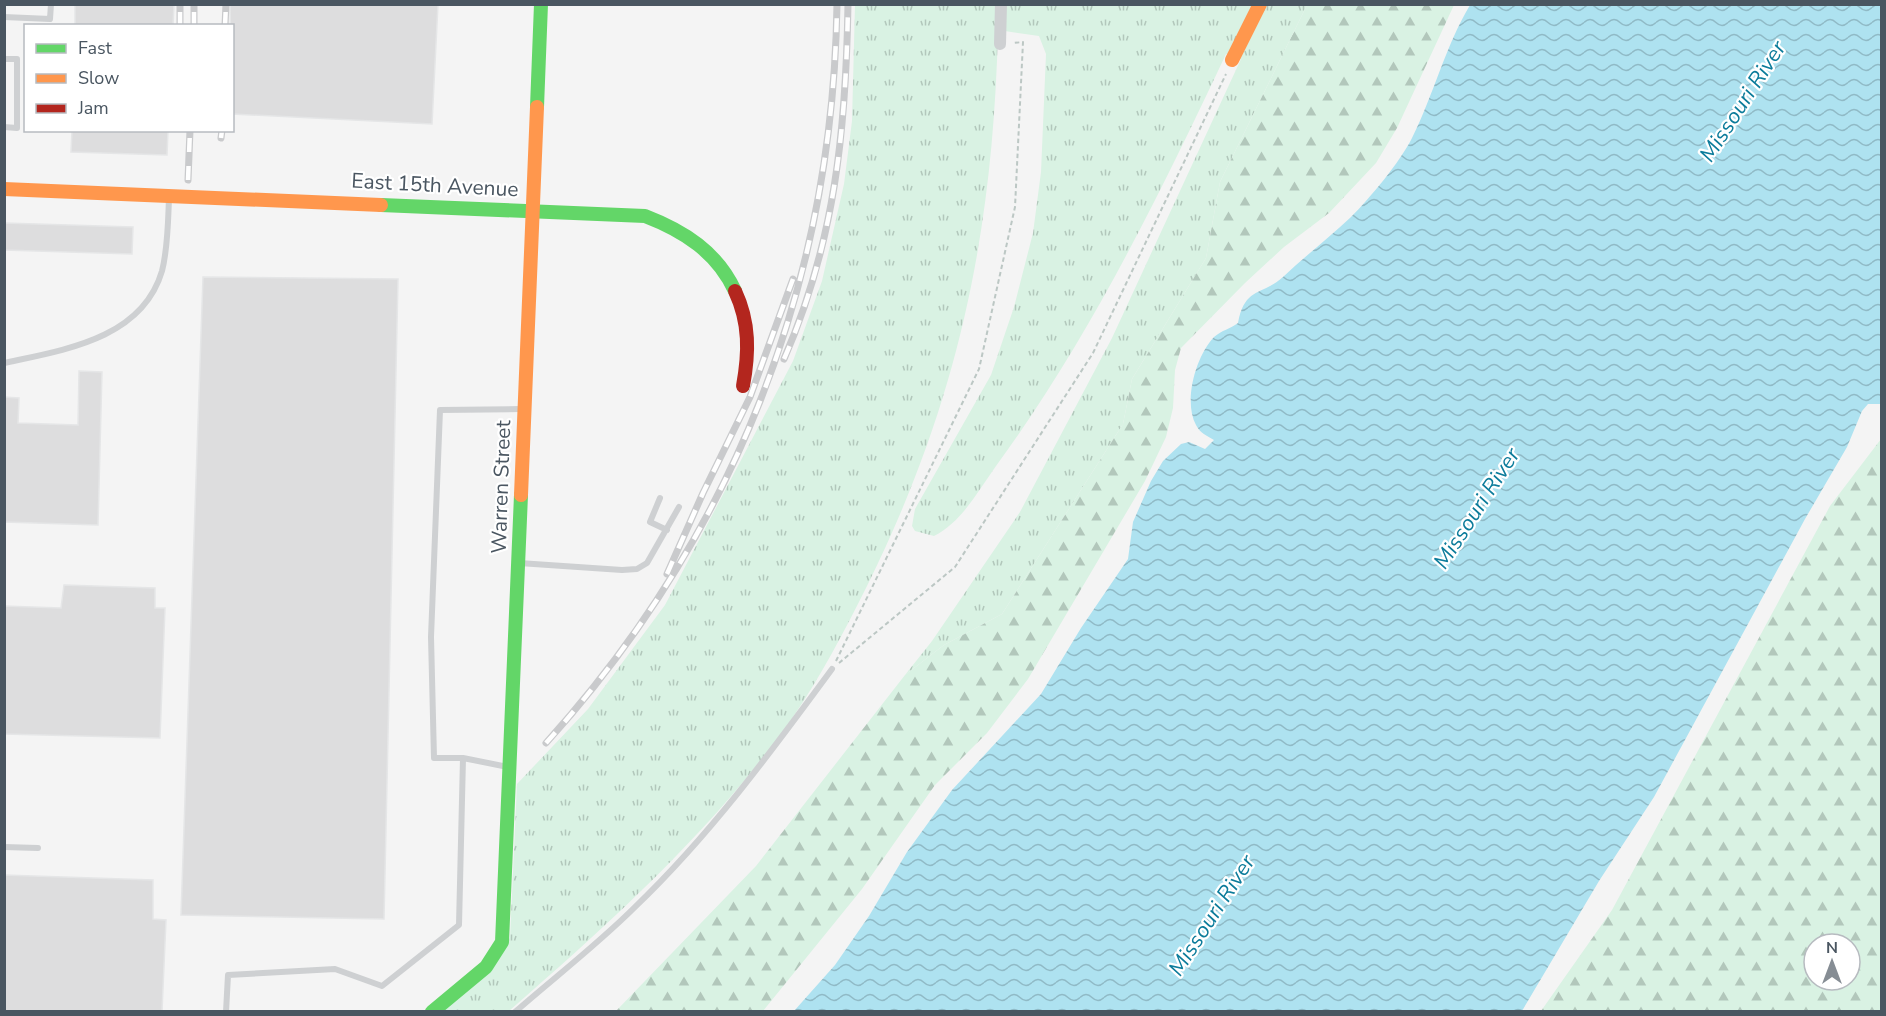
<svg xmlns="http://www.w3.org/2000/svg" width="1886" height="1016" font-family="'Nunito Sans',sans-serif">
<defs>
<pattern id="grass-tufts" width="24" height="20" patternUnits="userSpaceOnUse" patternTransform="scale(1.5)"><rect width="24" height="20" fill="#d9f2e3"/><path d="M3 7l-1-3M5 7V3M7 7l1-3M15 17l-1-3M17 17v-4M19 17l1-3" fill="none" stroke="#b2c7bb"/></pattern>
<pattern id="forest-firs" width="22" height="20" patternUnits="userSpaceOnUse" patternTransform="scale(1.5)"><rect width="22" height="20" fill="#d9f2e3"/><path d="M5 1l3.5 6h-7zM16 11l3.5 6h-7z" fill="#b2c7bb"/></pattern>
<pattern id="water-waves" width="16" height="10" patternUnits="userSpaceOnUse" patternTransform="scale(1.5)"><rect width="16" height="10" fill="#aee2f0"/><path d="M0 5q4-4 8 0t8 0" fill="none" stroke="#90bac6"/></pattern>
</defs>
<rect width="100%" height="100%" fill="#f4f4f4"/>
<!-- grass -->
<path fill="url(#grass-tufts)" d="M855 5H1307L1220 182 1206 258 1132 379 1123 424 1002 614 944 645 905 675 932 641 1020 512 1112 338 1241 59 1226 54C1159 196 1089 339 996 466 978 491 962 522 934 536L915 531 912 526 915 509 991 375 1014 307 1033 233 1041 172 1046 54 1039 36 998 30C993 234 958 402 867 586 844 632 820 678 791 720 712 831 611 922 509 1011L441 1012 510 938 517 784 588 709 665 605 793 361 822 281 844 184 852 121Z"/>
<!-- forest -->
<path fill="url(#forest-firs)" fill-rule="evenodd" d="M1307 5H1454L1397 128 1376 163 1329 213 1284 247 1245 283 1181 348 1175 370 1173 408 1166 437 1145 481 1028 679 987 733 935 785 862 889 763 1011H616L756 866 905 675 944 645 1002 614 1123 424 1132 379 1206 258 1220 182Z
M1881 439V1011H1541L1612 910 1830 506ZM1814 944H1850V980H1814Z"/>
<!-- water -->
<path fill="url(#water-waves)" d="M1470 5H1881V404H1868L1862 411 1847 447 1805 519 1654 797 1599 881 1522 1011H794L835 965 869 916 907 852 952 790 1041 694 1081 628 1128 559 1133 522 1151 481 1163 461 1181 444 1189 442 1205 449 1214 440C1207 436 1200 433 1196 425 1183 401 1196 356 1214 337 1222 330 1230 329 1238 323 1245 286 1262 296 1283 277 1305 256 1329 238 1351 217 1370 198 1400 162 1412 138 1434 94 1445 47 1470 5Z"/>
<!-- building -->
<path fill="#ddddde" stroke="#e5e6e7" stroke-width="1.5" d="M75 4H174L173 26H75Z
M230 4H438L432 124 232 114Z
M72 130H168L167 155 71 152Z
M4 223 133 227 132 254 4 250Z
M203 277 398 279 384 919 181 915Z
M79 371 102 372 98 525 4 522V397L19 398 18 423 78 425Z
M64 585 155 588V608H165L160 738 4 734V606L61 608Z
M4 875 153 880V919L166 920 162 1011H4Z"/>
<g fill="none" stroke-linecap="round" stroke-linejoin="round">
<!-- path -->
<path stroke="#bcc7c4" stroke-width="2" stroke-dasharray="4.5 3" stroke-linecap="butt" d="M836 661 979 369 1015 207 1023 42 1013 43
M839 663 955 567 1093 353 1226 74"/>
<!-- lane -->
<path stroke="#ced0d2" stroke-width="6" d="M4 17 50 19 51 4
M4 59H17V128L4 127
M4 363C64 350 142 339 162 271 168 248 168 221 169 198
M660 498 650 522 667 530
M519 563 622 570 637 569 647 563 679 507
M508 767 463 758H434L431 637 440 410 521 409
M4 847 38 848
M226 1012 228 975 335 969 382 986 459 925 463 758
M515 1012C555 977 598 944 635 907 710 835 771 752 832 669"/>
<!-- street -->
<path stroke="#ced0d2" stroke-width="12" d="M1000 44 1001 4"/>
<!-- fast -->
<path stroke="#63d668" stroke-width="14" d="M537 107 541 4
M381 205 645 216C684 231 717 252 735 291
M432 1012 486 967 502 942 521 495"/>
<!-- slow -->
<path stroke="#ff974d" stroke-width="14" d="M1232 60 1260 4
M4 189 381 205
M521 495 537 107"/>
<!-- jam -->
<path stroke="#b3261e" stroke-width="14" d="M735 291C750 323 749 353 743 386"/>
<defs>
<path id="rail" d="M180 26V4
M194 26V4
M225 26 226 4
M221 138 222 130
M188 180 190 130
M784 359C835 242 846 130 848 4
M667 574 703 493 750 397 793 279
M546 743C733 536 833 284 837 4"/>
</defs>
<!-- rail casing -->
<use href="#rail" stroke="#c9cacc" stroke-width="7"/>
<!-- rail -->
<use href="#rail" stroke="#fff" stroke-width="4.5" stroke-dasharray="14" stroke-linecap="butt"/>
</g>
<g text-anchor="middle" stroke-width="4.5" stroke-linejoin="round" paint-order="stroke">
<!-- street labels -->
<g font-size="21" fill="#4a5661" stroke="#fff">
<text transform="translate(435 185) rotate(3)" y="7">East 15th Avenue</text>
<text transform="translate(501 487) rotate(-88)" y="7">Warren Street</text>
</g>
<!-- water labels -->
<g font-size="22" font-style="italic" fill="#0c7c9b" stroke="#fff">
<text transform="translate(1742 101) rotate(-57)" y="8">Missouri River</text>
<text transform="translate(1476 508) rotate(-57)" y="8">Missouri River</text>
<text transform="translate(1211 915) rotate(-57)" y="8">Missouri River</text>
</g>
</g>
<!-- border -->
<rect width="1886" height="1016" fill="none" stroke="#4a5661" stroke-width="12"/>
<!-- legend -->
<rect x="24" y="24" width="210" height="108" fill="#ffffff" stroke="#b7bbc0" stroke-width="1.5"/>
<rect x="36" y="44" width="30" height="9" fill="#63d668" stroke="#b7bbc0" stroke-width="1.5"/>
<text x="78" y="54" font-size="18" fill="#4a5661">Fast</text>
<rect x="36" y="74" width="30" height="9" fill="#ff974d" stroke="#b7bbc0" stroke-width="1.5"/>
<text x="78" y="84" font-size="18" fill="#4a5661">Slow</text>
<rect x="36" y="104" width="30" height="9" fill="#b3261e" stroke="#b7bbc0" stroke-width="1.5"/>
<text x="78" y="114" font-size="18" fill="#4a5661">Jam</text>
<!-- north arrow -->
<g transform="translate(1832 962)"><circle r="28" fill="#ffffff" stroke="#b7bbc0" stroke-width="1.5"/>
<path d="M0-4.5L10 22L0 15L-10 22Z" fill="#868d94"/>
<text y="-9" font-size="16" font-weight="bold" text-anchor="middle" fill="#4a5661">N</text>
</g>
</svg>
